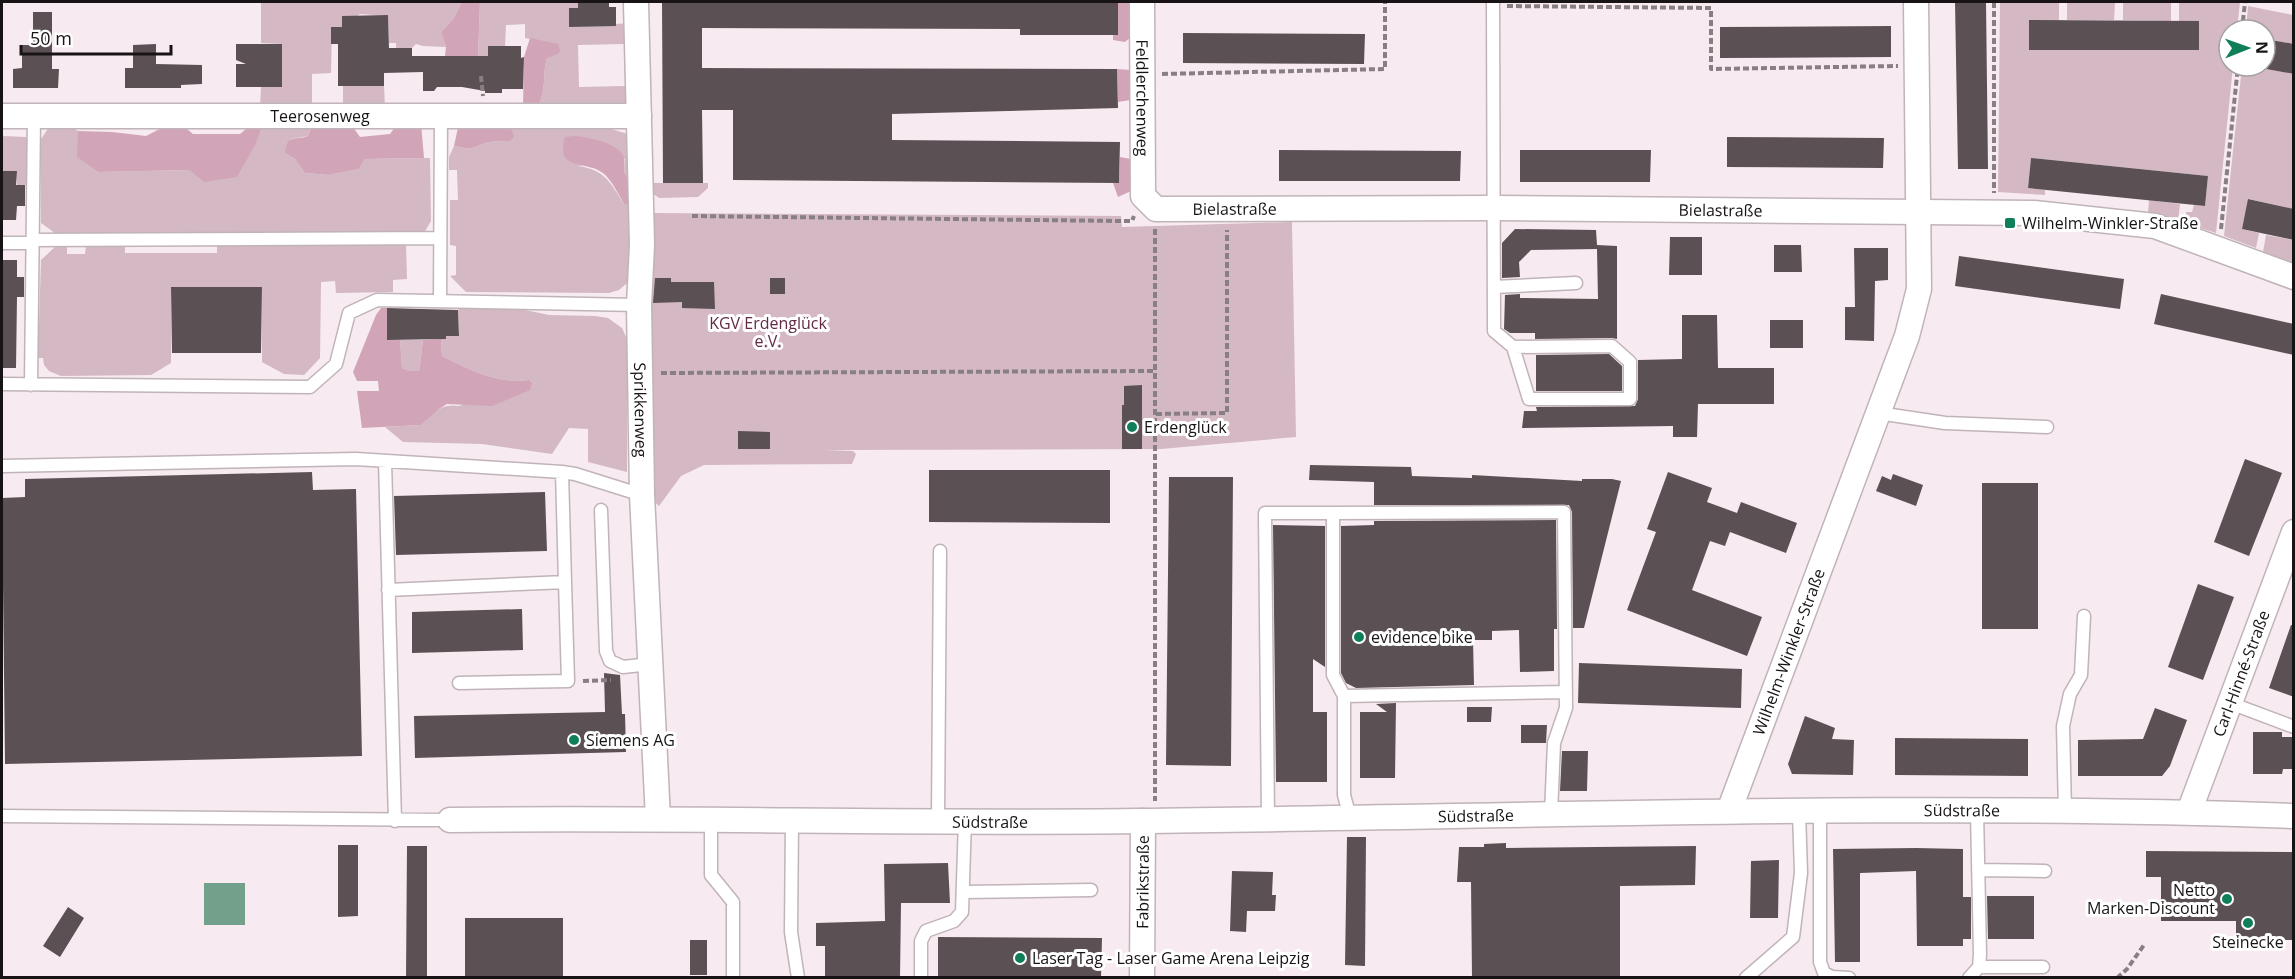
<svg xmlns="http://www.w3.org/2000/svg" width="2295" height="979" font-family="'Open Sans',sans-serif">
<rect width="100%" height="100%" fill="#f7eaf0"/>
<!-- green -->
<path fill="#d4b8c4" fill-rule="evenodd" d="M261 2H462L453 19 441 32 446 47 423 46 416 44 412 48H396V43H389L388 16 360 14 342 27H332L331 73 312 74V107H260L261 87 282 86V44L261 43Z
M480 2H578V8L616 24 630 23 632 105 538 107C547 88 542 75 547 58L554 54 546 42 525 38V24L506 25 505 46H488V57L478 56ZM624 44 625 86 579 87 578 45Z
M2000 2H2059V20L2199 50V21H2179V2H2240L2237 30H2229V66H2233L2216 233 2185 223 2186 212H2192L2194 205 2205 206 2208 176 2031 158 2028 187 2045 190V195L1998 192Z
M2067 2H2115L2114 20H2067Z
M2123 2H2171V21L2123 20Z
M2248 6 2293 15V44L2272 40 2266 69 2293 74V209L2249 199 2242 229 2259 233 2256 248 2224 236 2242 66H2265V30H2246Z
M343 86H384L385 107H343Z
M52 123 66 124 78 131V157L98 172 190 170 263 123H318L311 128 308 136 291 139 285 153 295 159 305 173 329 175 359 169 365 159 430 158 431 221 424 233 59 236 41 223V139Z
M505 123H591L628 134 634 180 628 178 624 172 625 159 578 166C606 170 610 183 625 205L634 203 633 278 619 290 609 293 466 292 450 276 456 275V246L450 245V200H458L457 170H449V157L454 146C477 151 471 147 489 142 496 141 504 141 510 141Z
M2 136 26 137 28 139V185H17L16 171H2Z
M648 183H708V188L698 197 659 198 648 190Z
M2149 200 2180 204 2178 221 2148 213Z
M648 213 1121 216 1122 227 1292 222 1296 437 1161 449 824 450 853 451 856 454 852 464 704 465 681 476 659 506 651 499Z
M2266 235 2293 240V264L2263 252Z
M406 244 407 279 393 280V292L336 293 335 281 321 282 320 358 304 375 284 374 262 362V287H171V363L151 375 61 376 49 371 44 365 43 358H38L41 260 55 247H67V254H85L86 246H125V253H217V245Z
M458 308 520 309 549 315 595 316 608 318 622 328 627 339V472L588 462V429L569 428 552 454 482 444 403 442 385 427 421 425C434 413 440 403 459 406L529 380C495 384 471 370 442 356L441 339H446V336L459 335Z
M400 340H423L419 371H410L402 368Z"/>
<!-- forest -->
<path fill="#d1a4b8" d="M462 2H480L478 56 470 60 463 61V56H445L446 47 441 32 453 19Z
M1118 2H1132L1131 37 1125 42 1113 40V35H1118Z
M530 38 558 44 560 51 558 54 547 58C542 75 547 88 538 107H523L524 57Z
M1117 69 1131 70V100L1118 102Z
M171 123H180L193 134H240L253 123H263L256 143 237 177 204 182 190 170 98 172 77 157 78 131 112 132 146 136Z
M318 123H350L360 137 390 134 398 123H421L424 158 365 159 359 169 329 175 305 173 295 159 285 153C287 134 294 141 308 136L311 128Z
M459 123H505L512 131 514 137 510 141C504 141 496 141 489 142 471 147 477 151 454 146Z
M574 136C587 137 621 143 624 158 625 162 624 168 624 172L628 178 634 180V203L625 205C619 196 612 180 603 173 586 160 555 172 565 137Z
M1120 157 1131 159V191L1118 197 1113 183 1119 182Z
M381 308H387V339L400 340 402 368 410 371H419L423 340 441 339 442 356C471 370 495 384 529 380L532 383 530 390 492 406 447 404 439 409 421 425 362 428 357 391H379L378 381H357L353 372 376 315Z"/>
<!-- water -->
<path fill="#72a08a" d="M204 883H245V925H204Z"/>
<!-- building -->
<path fill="#5b5155" d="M578 2H609V7H616V26L569 27V8H578Z
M662 2H1118V35H1020V29L702 28V68L1117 69 1118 108 892 114V140L1120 142 1119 183 733 180V110H702L703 183H663Z
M1955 2H1986L1988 169H1958Z
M33 12H52V69H59L58 88H13V69L22 68V45H33Z
M388 15 389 48H412V56H488V46H521V58L524 57 523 89H502V93H485V91L462 87H437L434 91H423V72L384 73V86H338V44H331V27H342V16Z
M2029 20 2199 21V50H2029Z
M1891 26V57L1720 58V27Z
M1183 33 1365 34 1364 64 1183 63Z
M2271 40 2294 44V74L2266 69Z
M156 44V64L202 65V84L181 85V88H125V68H133V45Z
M236 44H282V87H236V64H246L236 60Z
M1727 137 1884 138 1883 168 1727 167Z
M1279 150 1461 151 1460 181H1279Z
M1520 150H1651L1650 182H1520Z
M2031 158 2208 176 2205 206 2028 188Z
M2 171H17L16 185H25V206H17L16 220H2Z
M2248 199 2294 209V240L2242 229Z
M1515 229 1596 230 1597 245 1617 246V339L1612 338 1535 339V333H1510L1504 329 1505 295 1520 294V298L1598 299 1597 249 1531 250 1519 262 1520 277 1502 278V243Z
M1670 237H1702V275H1669Z
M1774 245H1801L1802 272H1774Z
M1854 248H1888V280L1875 281 1874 341 1845 340V307H1855Z
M1959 256 2124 279 2120 309 1955 286Z
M2 260H17V277H24V297H17L16 368H2Z
M655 278H671V282H714L715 309 682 308V302L653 303Z
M770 278H785V294H770Z
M171 287H262L261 353H172Z
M2161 294 2294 324V355L2154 324Z
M387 308 458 310 459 336H446V339L387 340Z
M1682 315H1717L1718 368H1774V404H1698L1697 437H1673V426L1522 428 1524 411H1537L1536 407 1635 406 1638 399V360L1682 359Z
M1770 320H1803V348H1770Z
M1609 354 1622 366V391H1536V355Z
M1142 385V449H1122V405H1124V386Z
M738 431 770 432V449H738Z
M2245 459 2282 473 2249 556 2214 542Z
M1310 465 1411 467 1412 476 1472 478V475L1582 481V479H1612L1621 481 1584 628H1573L1572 512 1569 505H1374V482L1309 480Z
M929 470H1110V523L929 522Z
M312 472 313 490 356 489 362 756 5 764 2 498 25 497V479Z
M1668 472 1712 488 1707 502 1737 513 1741 502 1797 523 1786 553 1730 532 1725 546 1710 541 1692 590 1762 617 1747 656 1627 610 1656 532 1647 529Z
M1893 474 1923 485 1916 506 1876 491 1882 476 1891 480Z
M1169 477H1233L1231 766 1166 765Z
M1982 483H2038V629H1982Z
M545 492 547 551 396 555 394 496Z
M1556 520 1557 629H1554V671L1520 672 1519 630 1492 631V640H1473L1474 685 1356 688 1346 683 1341 673V526L1374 525V521Z
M1273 525 1325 526V667L1313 659V712H1327V782H1276Z
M2198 584 2234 597 2203 680 2168 667Z
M522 609 523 650 412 653V612Z
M2291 625H2294V697L2269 688Z
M1579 663 1742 669 1741 708 1578 703Z
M604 673 620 675 622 714H625L626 752 415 758 414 716 605 712Z
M1396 703 1395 778H1360V712H1387L1376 704Z
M1467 707H1492L1491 722H1467Z
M2155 708 2187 720 2170 766 2162 776H2078V740L2143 739Z
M1805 716 1835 728 1832 739 1854 740 1853 775 1792 774 1788 764Z
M1521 725H1547L1546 743H1521Z
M2253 732H2282V737H2294V769H2283L2282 774H2253Z
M1895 738 2028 739V776L1895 775Z
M1562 751H1588L1587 791H1560Z
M1347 837H1366L1365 966 1345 965Z
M1506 843V848L1696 846 1695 885 1620 886V978H1472L1471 882H1457L1459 847H1484V844Z
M338 845H358V916L338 917Z
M407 846H427V978H406Z
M1916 848 1963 849V897H1971V939H1963V946H1917L1916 871 1860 873V962H1835L1833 849Z
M2146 851 2294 852V940H2236V921H2161V877H2146Z
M1779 860 1778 918H1750L1751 861Z
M948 863 950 903H901L900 978H825V946H816V923L885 921 884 864Z
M1232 871 1273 872 1272 895H1276L1275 911H1247L1246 932 1230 931Z
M1987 896H2034V939H1988Z
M68 907 84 918 60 957 43 946Z
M465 918H563V978H465Z
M938 937 1102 938 1101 978H938Z
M690 940H707V975H690Z"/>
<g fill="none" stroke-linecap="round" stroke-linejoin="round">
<defs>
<path id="service" d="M1493 2 1494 331 1513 347 1612 346 1630 362V399H1529L1513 347
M32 240 440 238
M2 243H32
M1494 287 1576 283
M440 301 441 116
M2 384 310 387 336 364 349 313 377 300 639 305
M31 385 34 116
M1878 413 1945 423 2047 427
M385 461 395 821
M2 466 356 459 562 472 575 474 642 495
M601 510 606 651 610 661 623 667 650 664
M1333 513 1564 512 1566 708 1554 743 1551 814
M388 590 565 582 562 472
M459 683 568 681 565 582
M1344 696 1566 692
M2230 703 2294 727
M1820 811V962L1824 973 1832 977 1849 978
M2065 812 2063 726 2070 694 2081 675 2084 616
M2 816 450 820
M1268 818 1265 513H1333V675L1344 696V795L1350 817
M711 819V875L733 902V978
M792 820 791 932 798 978
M938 820 940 551
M1978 870 2045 871
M963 892 1091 890
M1979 967H2043
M921 978V941L926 931 954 921 962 912 965 820
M1746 978 1793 937 1801 873 1799 812
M1969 978 1979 967 1980 954 1977 812"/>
<g id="minor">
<path id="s1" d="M636 2 642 245 639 305 642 495 658 819"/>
<path id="s2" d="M1142 2 1143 196 1156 209 1493 208 2034 213 2155 226 2294 277"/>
<path id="s3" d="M2 116H639"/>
<path id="s4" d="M1729 811 1907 336 1919 289 1916 2"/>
<path id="s5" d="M2189 812 2294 532"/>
<path id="s6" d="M450 820C679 817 907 824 1136 821 1521 817 1908 802 2294 816"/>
<path id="s7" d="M1142 978 1143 821"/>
</g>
</defs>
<!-- service casing -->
<use href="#service" stroke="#c0b4b9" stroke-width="15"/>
<!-- minor casing -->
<use href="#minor" stroke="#c0b4b9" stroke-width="27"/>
<!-- path -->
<path stroke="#887f83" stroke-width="4" stroke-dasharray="6 3" stroke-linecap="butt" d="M1994 2V193
M1507 6 1711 8V69L1898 66
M2242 30 2245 2
M1162 74 1385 69V2
M481 76 483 96
M692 216 1121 221H1132L1134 216
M1155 229V801
M2221 229 2238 66
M661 373 1155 371
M1156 414 1227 413V230
M583 681 611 680
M2117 978 2127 969 2144 945"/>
<!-- service -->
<use href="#service" stroke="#fff" stroke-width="12"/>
<!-- minor -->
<use href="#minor" stroke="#fff" stroke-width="24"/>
</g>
<!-- markers -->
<g fill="#0f7e5a" stroke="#fff" stroke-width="2">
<rect x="2004" y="217" width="12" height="12" rx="3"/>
<circle cx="1132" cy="427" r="6"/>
<circle cx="1359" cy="637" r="6"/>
<circle cx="574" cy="740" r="6"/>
<circle cx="2227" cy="899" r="6"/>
<circle cx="2248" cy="923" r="6"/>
<circle cx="1020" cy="958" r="6"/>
</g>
<g text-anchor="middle" stroke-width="6" stroke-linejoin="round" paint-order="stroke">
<!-- street labels -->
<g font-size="16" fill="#181416" stroke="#fff">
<text dy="6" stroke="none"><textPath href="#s2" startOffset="96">Feldlerchenweg</textPath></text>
<text dy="6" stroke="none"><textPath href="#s3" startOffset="318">Teerosenweg</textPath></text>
<text dy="6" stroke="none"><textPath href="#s2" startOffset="291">Bielastraße</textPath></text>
<text dy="6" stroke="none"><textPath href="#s2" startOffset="777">Bielastraße</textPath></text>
<text dy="6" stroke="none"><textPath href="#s1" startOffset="408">Sprikkenweg</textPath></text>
<text dy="6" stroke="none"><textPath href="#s4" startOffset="170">Wilhelm-Winkler-Straße</textPath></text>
<text dy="6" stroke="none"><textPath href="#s5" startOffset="148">Carl-Hinné-Straße</textPath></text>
<text dy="6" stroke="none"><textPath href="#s6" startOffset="1512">Südstraße</textPath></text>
<text dy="6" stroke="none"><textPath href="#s6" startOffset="1026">Südstraße</textPath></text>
<text dy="6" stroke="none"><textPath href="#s6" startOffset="540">Südstraße</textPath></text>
<text dy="6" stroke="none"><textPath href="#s7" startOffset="96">Fabrikstraße</textPath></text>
</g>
<!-- poi labels -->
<g font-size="16" fill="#181416" stroke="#fff" text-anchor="start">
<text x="2022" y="229">Wilhelm-Winkler-Straße</text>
<text x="1144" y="433">Erdenglück</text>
<text x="1371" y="643">evidence bike</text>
<text x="586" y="746">Siemens AG</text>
<text x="2215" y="896" text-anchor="end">Netto<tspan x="2215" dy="18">Marken-Discount</tspan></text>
<text x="2248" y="948" text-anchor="middle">Steinecke</text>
<text x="1032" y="964">Laser Tag - Laser Game Arena Leipzig</text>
</g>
<!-- park labels -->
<g font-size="16" fill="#632a47" stroke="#fff">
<text x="768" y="329">KGV Erdenglück<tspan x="768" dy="18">e.V.</tspan></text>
</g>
</g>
<!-- border -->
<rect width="2295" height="979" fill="none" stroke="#181416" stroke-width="6"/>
<!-- north arrow -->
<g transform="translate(2247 48) rotate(89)"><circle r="28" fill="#ffffff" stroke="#a3a1a2" stroke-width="1.5"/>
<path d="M0-4.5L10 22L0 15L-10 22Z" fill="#0f7e5a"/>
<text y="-9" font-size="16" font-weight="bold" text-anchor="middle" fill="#181416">N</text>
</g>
<!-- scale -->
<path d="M21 45v9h150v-9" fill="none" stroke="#181416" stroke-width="3"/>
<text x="30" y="45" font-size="18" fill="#181416" stroke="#ffffff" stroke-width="4.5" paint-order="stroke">50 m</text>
</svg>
